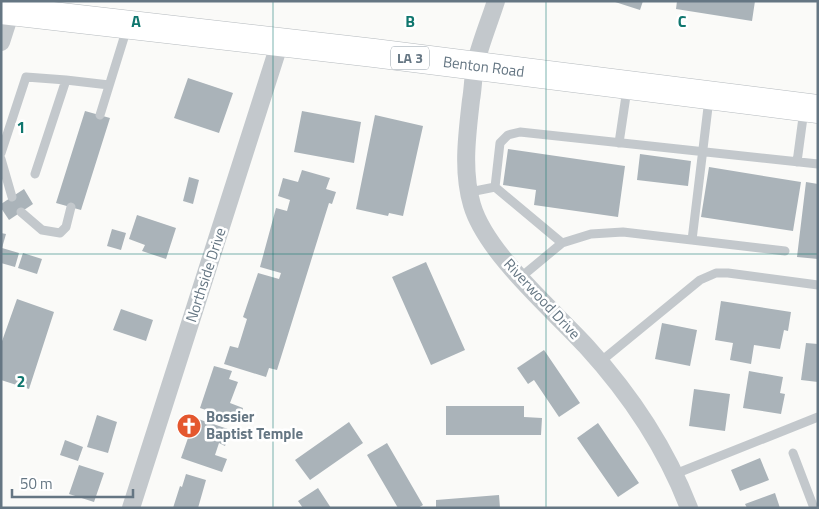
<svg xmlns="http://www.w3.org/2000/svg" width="819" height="509" font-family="'Titillium Web',sans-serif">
<rect width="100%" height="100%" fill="#fafaf8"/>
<!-- building -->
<path fill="#aab3b9" d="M612 1H643L640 10Z
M677 1H755L752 21 676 9Z
M188 78 233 93 219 133 174 118Z
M85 111 110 118 81 210 56 203Z
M302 111 361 122 354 163 294 152Z
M375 115 423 126 403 216 389 213 388 216 356 209Z
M508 149 625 166 618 217 534 205 536 190 503 185Z
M640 154 691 161 688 186 637 180Z
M709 167 801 182 793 231 701 217Z
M302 170 330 178 326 189 336 192 332 204 329 203 277 370 269 368 266 377 224 364 230 346 238 348 247 319 243 317 258 273 279 279 281 273 260 267 276 208 287 211 290 200 278 196 283 178 298 182Z
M189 177 199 180 193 204 183 201Z
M806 182 818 184V259L797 257Z
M24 189 33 204 9 220 1 208V204Z
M137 215 176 228 166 259 142 251 145 245 129 239Z
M112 229 126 233 121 250 107 246Z
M1 233 6 234 2 248 19 253 15 267 1 263Z
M23 253 42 259 37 274 18 268Z
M426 262 465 350 431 365 392 277Z
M17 299 54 312 29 389 1 380V344Z
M721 301 791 312 788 331 784 330 780 349 754 345 751 364 730 360 733 343 715 340Z
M121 309 153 320 146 341 113 330Z
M662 323 697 330 690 366 655 359Z
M806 343 818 344V382L801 380Z
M544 350 580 403 559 417 534 380 528 384 517 368Z
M214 366 232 371 229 379 238 382 230 403 243 408 239 421 200 408Z
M749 371 783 377 780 393 785 394 781 414 743 408Z
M694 389 730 394 725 431 689 426Z
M446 406H524V417L542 418 541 435H446Z
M97 415 117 422 108 453 87 447Z
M195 418 231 430 225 446 219 443 215 455 227 459 222 472 181 458Z
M349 422 363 443 310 480 295 460Z
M598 423 639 483 618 497 577 438Z
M65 440 83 447 78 461 60 455Z
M387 443 423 505 418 508H398L367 455Z
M760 458 769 480 740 491 731 470Z
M79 465 104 473 94 502 69 494Z
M186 474 206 480 198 508H173L180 486 182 487Z
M318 488 331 508H303L298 501Z
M775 493 780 508H747L745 504Z
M499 495 500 508H436V500Z"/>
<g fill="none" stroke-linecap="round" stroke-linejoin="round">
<defs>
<g id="primary">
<path id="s1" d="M1 10 374 53 818 109"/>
</g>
</defs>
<!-- primary casing -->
<use href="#primary" stroke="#b5babe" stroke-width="29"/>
<!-- service -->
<path stroke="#c3c8cc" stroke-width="9" d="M100 115 127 28
M619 143 627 89
M1 153 26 77 66 80 109 85
M1 159 12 197
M797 162 804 110
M35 174 66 80
M495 187 500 143 508 135 520 132 818 164
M495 187 562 243 521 277
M470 192 495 187
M21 212 42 230 60 233 66 227 71 207
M692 240 709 99
M562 243 591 234 623 232 785 251
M600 362 700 280 716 273H728L818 285
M793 453 814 508
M675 474 818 417"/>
<!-- minor -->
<path stroke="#c3c8cc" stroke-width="18" d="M496 1C489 23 480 44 475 66 473 77 473 89 471 100 467 135 462 171 472 205 486 253 552 309 586 346 629 393 666 448 689 508
M1 42 11 11
M131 508 280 42"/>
<!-- primary -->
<use href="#primary" stroke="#fff" stroke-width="28"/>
</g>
<!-- grid -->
<path fill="none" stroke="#0f766e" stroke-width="1" stroke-opacity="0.55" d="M273 1V508M546 1V508M1 254H818"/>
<!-- icons -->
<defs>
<symbol id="church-disc" viewBox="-11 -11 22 22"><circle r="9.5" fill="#e4572e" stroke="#fff"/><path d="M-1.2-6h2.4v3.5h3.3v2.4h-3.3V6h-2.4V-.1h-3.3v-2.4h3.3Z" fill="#fff"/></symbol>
</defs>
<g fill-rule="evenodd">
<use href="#church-disc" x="175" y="412" width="28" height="28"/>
</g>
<g text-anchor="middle" stroke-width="5" stroke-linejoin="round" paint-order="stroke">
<!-- shield labels -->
<rect fill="#fff" stroke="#939fa8" stroke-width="1" x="391" y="46.5" width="38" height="23" rx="4"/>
<g font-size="14" font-weight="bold" fill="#657683">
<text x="410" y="63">LA 3</text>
</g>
<!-- street labels -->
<g font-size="15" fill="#657683" stroke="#fff">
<text dy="5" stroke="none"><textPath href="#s1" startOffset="486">Benton Road</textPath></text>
<text transform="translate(206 275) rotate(-72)" y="5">Northside Drive</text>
<text transform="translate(542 299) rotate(47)" y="5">Riverwood Drive</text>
</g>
<!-- poi labels -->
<g font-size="15" font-weight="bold" fill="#657683" stroke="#fff" text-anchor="start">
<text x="206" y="422">Bossier<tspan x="206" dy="17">Baptist Temple</tspan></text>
</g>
</g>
<g font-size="16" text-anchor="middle" font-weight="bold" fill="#0f766e" stroke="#fff" stroke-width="5" stroke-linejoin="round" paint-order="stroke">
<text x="136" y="27">A</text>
<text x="410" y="27">B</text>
<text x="682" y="27">C</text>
<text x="21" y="133">1</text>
<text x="21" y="387">2</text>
</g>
<!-- border -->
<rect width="819" height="509" fill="none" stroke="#657683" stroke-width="5"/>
<!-- scale -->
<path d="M12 489v8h121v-8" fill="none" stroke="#657683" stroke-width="2.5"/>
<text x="20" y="489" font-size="15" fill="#657683" stroke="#ffffff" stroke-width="4" paint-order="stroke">50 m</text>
</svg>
